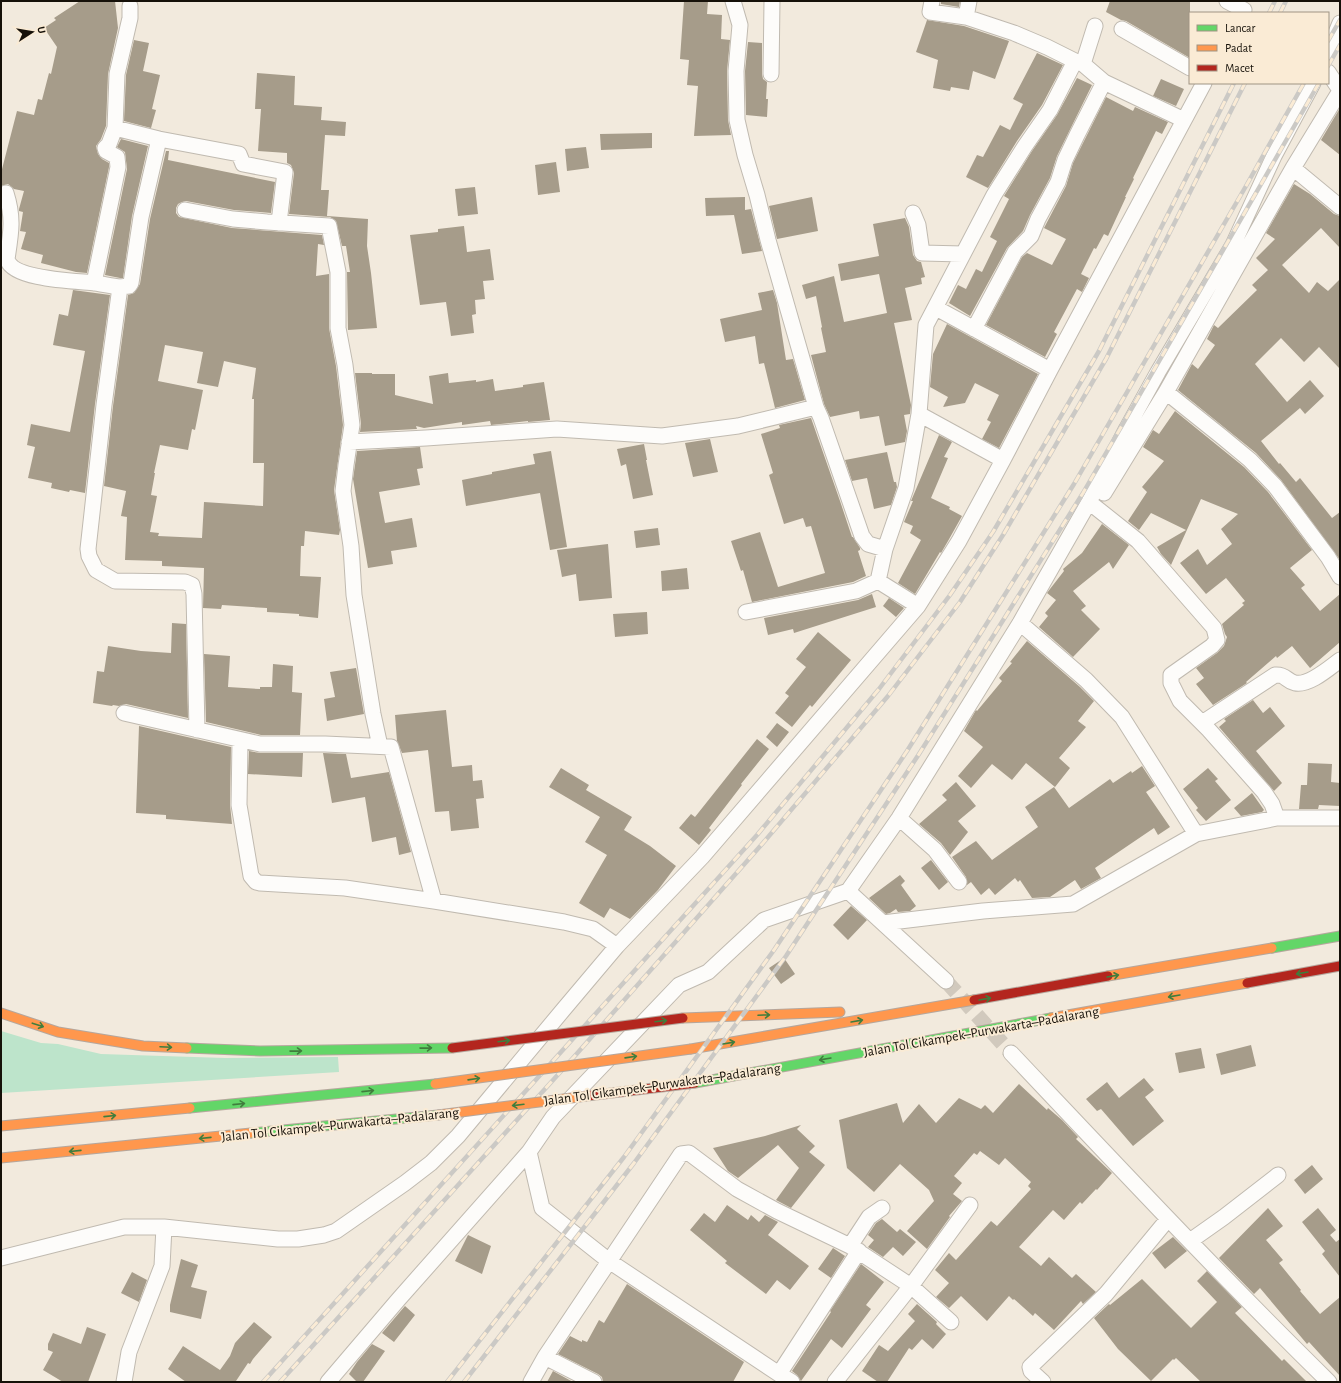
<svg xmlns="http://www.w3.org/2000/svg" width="1341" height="1383" font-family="'Alegreya Sans',sans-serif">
<rect width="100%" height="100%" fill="#f2eadd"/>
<!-- green -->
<path fill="#bde4cb" d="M1 1031 41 1043 58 1044 101 1054 225 1058 338 1057 339 1072 1 1093Z"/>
<!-- building -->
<path fill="#a69c8a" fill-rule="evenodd" d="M80 1H115L118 28 108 74 106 126 101 139 96 146 98 154 102 159 109 163V167L87 273 76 272 41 263 43 255 21 249 26 232 20 231 23 212 19 211V209L24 191 14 189 8 184 1 186V173L17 111 34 115 38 99 42 100 49 73 51 74 57 47 44 28 56 20 54 18Z
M684 1H708L707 14 722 15 721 39 730 40 727 71 728 120 731 135 694 136 698 86 687 85 689 60 680 59Z
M941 1H960L959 7 941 4Z
M1110 1H1190V58L1126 21 1121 20 1106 12Z
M927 20 964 26 1009 41 995 79 973 71 969 90 951 87 950 91 933 88 938 60 916 52Z
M134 40 149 43 143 71 160 75 152 109 156 110 151 128 124 121 126 75Z
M748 42 762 43V74L763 79 767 82 766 99H768L767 117 746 115 745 71Z
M1037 53 1063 65 1042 105 1017 141 988 188 966 177 977 155 983 157 1000 125 1010 130 1023 104 1013 99Z
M257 73 295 76 294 105 322 107 321 120 346 122 345 136 325 135 321 190H329L327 216 368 219 367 246 371 273 377 328 348 330 347 272H350L346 246H342L336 221 330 217 289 214 294 173 291 165 287 163V153L258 151 261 109H255Z
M1077 78 1092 85 1057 156 1050 178 1030 215 1023 231 1007 248 970 316 949 303 958 285 966 289 976 269 982 272 997 241 990 237 1009 199 1004 196 1032 151 1057 115Z
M1161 79 1184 89 1176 106 1153 96Z
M1106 97 1133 111 1135 107 1168 122 1162 134 1156 131 1133 178 1134 179 1125 197H1126L1108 236 1104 234 1096 249 1094 248 1081 274 1089 278 1082 292 1077 289 1054 332 1057 334 1045 357 986 325 1022 257 1027 253 1052 265 1066 239 1044 228 1066 186 1073 163Z
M1340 108V155L1321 140Z
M652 133V148L601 150 600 134Z
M121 139 148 146 132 216 123 278H120L105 275 127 169 125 152 117 147Z
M586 147 589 168 567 171 565 149Z
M166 151H169L168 160 275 182 271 213 234 210 186 201 182 202 178 204 176 208V213L179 217 232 228 322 235 324 245 318 244 316 276 329 274V328L336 366 343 425 334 490 340 530 339 535 305 531 304 546H301L300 576 321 577 318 618 299 616V614L267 612V608L222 605 221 609 203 608 204 568 162 566V561L125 560 127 517 121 516 126 491 104 486 113 406 128 295 134 293 140 284 150 219ZM165 345 203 352 197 383 218 387 224 361 256 368 252 399H254L253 463H264L263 506 204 502 202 538 158 536 159 533 150 532 157 496 151 495 155 473H154L160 445 188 450 192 429 195 430 203 390 158 381Z
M556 162 560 192 538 195 535 165Z
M1294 184 1310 194 1334 214 1340 216V248L1321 228 1282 265 1309 293 1317 282 1328 291 1340 279V369L1319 347 1304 362 1281 338 1255 364 1287 402 1310 380 1324 396 1305 414 1300 408 1261 441 1279 464 1280 463 1296 482 1300 478 1332 518 1340 512V560L1281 480 1256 453 1178 390 1192 364 1198 369 1215 345 1207 339 1214 325 1218 328 1257 290 1252 285 1268 270 1256 258 1275 239 1266 233Z
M475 187 478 214 458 216 455 189Z
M745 197V210L751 209 762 251 742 254 734 215 706 216 705 198Z
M812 197 818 231 777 239 769 206Z
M905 218 909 227 913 255 917 261 921 262 925 277 921 278 922 284 905 288 912 320 894 323 911 405 910 414 904 415 907 431 905 442 885 446 879 416 860 419 859 411 830 417 824 404 811 355 826 352 821 328 822 327 816 296 806 299 802 285 834 276 844 322 887 313 879 274 841 281 838 264 879 256 873 224Z
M464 226 467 252 490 249 494 280 483 281 485 299 475 300 476 314 472 315 474 333 451 336 446 302 420 305 410 235 438 232V229Z
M73 290 110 295 95 404 85 493 70 490 69 492 51 488 52 483 28 478 35 447 27 445 31 424 70 432 85 351 53 345 59 314 68 316Z
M773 290 777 303 786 360 793 359 805 400 775 408 764 363 759 364 755 336 725 342 720 319 762 310 758 293Z
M947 324 1038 374 999 448 982 439 991 422 987 420 999 395 975 383 965 403 943 407 948 397 930 387 933 354Z
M355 373H372V374H395V395L433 404 429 376 448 373 449 383 476 380V382L493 379 495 391 523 387V385L544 382 550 420 528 422V421L491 425 490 421 462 425V422L424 428 416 426 417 429 360 432 361 424Z
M1175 411 1244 467 1268 492 1312 550 1290 568 1305 585 1301 588 1320 611 1340 594V642L1310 668 1292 646 1277 658 1276 656 1246 682 1247 683 1213 705 1196 684 1204 678 1196 668 1217 653 1224 646 1227 637 1225 634 1222 624 1244 605 1242 603 1245 601 1226 578 1206 594 1180 563 1198 549 1207 565 1232 544 1221 529 1238 514 1201 499 1171 565 1161 554 1157 547 1186 530 1151 513 1139 530 1128 521 1147 492 1142 487 1164 461 1143 447 1153 430 1159 434Z
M811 418 840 501 852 537H853L860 548V550L858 551 866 576 853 582 752 602 743 570 741 571 731 541 760 532 778 587 825 573 811 526 806 527 803 518 784 524 769 475 773 473 761 434 780 428 779 425Z
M939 435 952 442 944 457 948 458 931 498 950 507 949 509 962 516 948 541 941 553 940 552 915 594 898 583 921 540 910 533 913 526 904 522 913 501H911Z
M710 439 718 472 693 477 685 443Z
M644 444 647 460H646L653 495 633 499 626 464 621 466 617 449Z
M420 447 423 468 417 469 420 485 379 492 385 523 412 518 417 547 391 551 393 564 368 568 353 479 357 451Z
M551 451 567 547 550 550 540 493 466 506 462 480 492 474V472L535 464 533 454Z
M887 452 894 482H896L897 487 891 505 874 509 867 478 852 481 845 460Z
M1102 524 1129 545 1113 569 1109 562 1073 591 1086 606 1081 610 1100 629 1073 657 1039 627 1048 616 1045 613 1056 600 1047 593 1050 589 1064 571 1063 569 1082 553Z
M658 528 660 545 636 548 634 531Z
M608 544 612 598 579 601 576 574 562 577 557 550Z
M687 568 689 589 662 591 661 571Z
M872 594 876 607 794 633 793 629 768 635 764 618 858 600Z
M889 598 904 608 896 617 883 606Z
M647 612 648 634 615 637 613 614Z
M172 623 186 624 188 718 126 704 119 706 113 705 112 706 93 703 97 671 104 672 108 646 141 651 171 653Z
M818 632 851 660 812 707 810 705 792 727 775 713 789 696 785 693 806 667 796 659Z
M1027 641 1080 687 1094 701 1078 721 1086 727 1059 758 1070 768 1055 787 1026 763 1012 780 992 764 971 788 958 776 983 747 964 731 976 710 977 711 1002 681 999 678 1012 663 1010 662Z
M204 654 230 656 228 687 260 689V687H272L273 664 293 666 292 692 302 693 300 735H261L206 722Z
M356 668 364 714 327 721 324 699 335 697 330 672Z
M1253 700 1263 713 1270 707 1285 726 1256 751 1282 783 1274 791 1219 727 1226 721 1224 719Z
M446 710 452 767 472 765 473 781 482 780 484 798 476 799 479 828 451 831 449 811 435 812 428 750 402 753 397 741 395 715Z
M777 723 789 732 777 747 766 737Z
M139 726 231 747 230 805 232 824 166 819V815L136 813Z
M757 739 769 749 741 784 742 785 709 828 711 830 699 845 679 828 691 814 695 817Z
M249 751 260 753H303L302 777 248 774Z
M323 753 346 754 351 778 389 772 411 852 399 855 396 837 372 842 365 797 332 803Z
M1308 763 1332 764 1331 782 1340 783V806L1319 805 1318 809H1299L1301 785H1307Z
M1142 766 1155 786 1146 792 1170 827 1158 835 1154 828 1095 868 1101 878 1081 889 1075 880 1050 897 1032 898 1020 880 1018 882 1015 878 995 895 989 888 981 895 971 882 967 885 966 877 952 857 976 841 992 860 1038 827 1025 807 1054 787 1069 808 1110 779 1113 783 1131 771 1132 773Z
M561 768 589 785 586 790 632 817 624 830 650 846 676 866 658 890 630 919 610 908 604 918 579 903 607 855 585 842 600 817 549 787Z
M1208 768 1218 779 1215 781 1231 800 1206 821 1196 810 1198 808 1183 789Z
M956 782 976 806 958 821 968 832 950 855 941 843 919 824 947 800 942 795Z
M1252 793 1264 810 1262 812 1241 816 1234 808Z
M931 860 948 882 939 890 921 868Z
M900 875 905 881 901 885 916 906 910 911 898 912 896 909 890 913 886 914 869 898Z
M851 906 867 920 848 940 833 925Z
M784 958 795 974 781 984 769 968Z
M1251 1045 1256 1066 1221 1075 1216 1054Z
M1201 1048 1205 1068 1179 1073 1175 1053Z
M1144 1078 1154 1090 1145 1097 1164 1121 1133 1146 1101 1109 1097 1111 1086 1099 1107 1082 1119 1098Z
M1019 1084 1047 1110 1048 1108 1062 1120 1078 1137 1076 1139 1112 1173 1097 1190 1096 1189 1082 1204 1080 1202 1064 1220 1053 1210 1019 1247 1041 1266 1049 1257 1072 1278 1076 1274 1096 1292 1083 1304 1081 1301 1054 1330 1035 1313 1033 1316 1014 1299 1013 1300 1009 1296 987 1321 961 1296 949 1308 936 1297 949 1283 935 1270 949 1253 956 1260 991 1221 997 1226 1031 1189 1028 1186 1031 1182 1005 1158 999 1165 980 1151 977 1155 974 1153 954 1176 962 1183 953 1194 962 1201 949 1216 950 1217 927 1249 907 1231 934 1201 929 1190 900 1164 874 1192 847 1168 839 1120 897 1103 903 1123 919 1104 936 1123 959 1098 981 1109 985 1105 993 1113Z
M801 1125 797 1129 815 1146 809 1152 825 1165 791 1208 776 1200 799 1168 778 1145 738 1178 728 1171 713 1148 765 1136Z
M1312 1165 1323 1179 1305 1194 1294 1180Z
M727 1205 748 1220 751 1215 759 1222 765 1215 778 1222 768 1235 809 1266 790 1290 777 1280 766 1294 725 1263 727 1261 690 1230 704 1213 715 1222Z
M1268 1208 1283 1226 1266 1240 1283 1260 1279 1263 1301 1290 1300 1291 1320 1314 1340 1297V1376L1309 1342 1307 1344 1260 1288 1254 1294 1219 1258Z
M1318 1208 1336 1230 1330 1235 1336 1242 1340 1239V1277L1322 1254 1325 1251 1302 1222Z
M882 1219 897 1232 900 1229 916 1242 903 1256 893 1247 883 1257 868 1247 874 1240 868 1235 876 1223Z
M468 1235 491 1246 482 1274 455 1261Z
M1173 1237 1187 1251 1165 1269 1152 1253Z
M833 1248 845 1256 831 1278 818 1269Z
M181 1259 198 1265 191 1287 207 1291 201 1319 170 1312V1305Z
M861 1264 884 1282 866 1305 871 1309 842 1348 831 1339 801 1381 797 1375 792 1371 831 1312 830 1311Z
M1207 1271 1242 1307 1235 1313 1282 1361 1284 1359 1307 1382H1201L1176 1358 1174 1360 1173 1359 1151 1381 1118 1349 1094 1318 1109 1304 1110 1305 1142 1279 1191 1328 1217 1302 1197 1281Z
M132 1272 147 1280 139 1302 121 1293Z
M627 1284 744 1362 733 1382H603L602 1377 598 1374 558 1354 570 1336 582 1342V1340L587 1342 599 1320 604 1323Z
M917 1304 937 1322 936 1324 946 1334 933 1349 922 1339 912 1350 909 1348 887 1382H878L862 1371 879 1345 888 1351 915 1321 908 1314Z
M405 1306 415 1315 394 1342 382 1333Z
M254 1322 272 1337 253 1359 250 1364 248 1363 236 1381 238 1382H186L168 1369 183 1346 220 1370 230 1356 235 1343Z
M87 1327 106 1334 88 1382H63L43 1370 53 1352 48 1350V1344L53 1333 81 1344Z
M372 1344 385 1351 363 1382H357L349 1374 357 1362Z
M553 1371 573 1382H547Z"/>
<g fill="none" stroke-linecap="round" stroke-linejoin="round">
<!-- street-tunnel -->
<path stroke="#d1c9bd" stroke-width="15" stroke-dasharray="15 8" stroke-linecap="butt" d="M946 981 1011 1053"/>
<defs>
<path id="street" d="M733 1 740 25 736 71 737 120 745 155 757 195 768 240 816 407 821 418 862 536 868 544 885 549
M932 1 930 12 966 17
M969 1 966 17 1014 33 1047 47 1075 61 1083 64 1104 82 1184 120
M1227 1 1244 10
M1122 29 1190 68
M1328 52 1340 23
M1083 64 1095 26
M1328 72 1340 90
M771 74 772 1
M1340 91 1293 168 1340 207
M115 128 159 139 239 154 243 164 285 172 279 223
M6 193C14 218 11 233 7 259 12 280 77 281 95 283 103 284 111 286 120 287L129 286 131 283 141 217 159 139
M185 210 233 219 267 222 329 226 338 272V328L345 365 352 425 346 465 343 491 351 546 354 595 373 714 380 746
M913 213 918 225 922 253 963 254
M94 283 118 167 117 157 106 151 105 148 109 144 115 128 117 74 130 18V6
M120 287 104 405 88 549 89 556 96 570 115 581 185 582 192 585 194 594 197 730
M936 308 1050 370
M974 329 1015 252 1031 236 1038 219 1058 182 1065 160 1077 135 1104 82
M1166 392 1221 436 1250 460 1275 486 1328 557 1340 577
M919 414 1003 460
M349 442 426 438 557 429 662 436 738 426 816 407
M1104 493 1166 392 1293 168
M1089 502 1138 541 1214 628 1217 640 1212 646 1171 675V683L1180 701 1209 730 1264 792 1272 804 1277 818
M918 606 878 581 885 549 906 488 919 414 926 325 994 195 1025 146 1050 110 1075 61
M746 612 856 591 878 581
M1020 623 1086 680 1122 717 1196 834
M124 713 260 744H325L391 747 434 901
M1202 723 1275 675C1286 674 1286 681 1295 683 1309 686 1329 668 1340 660
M240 741 239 805 251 876 256 882 260 883 345 888 434 901 564 922 593 929 617 946
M899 818 935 850 959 882
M883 923 983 911 1073 904 1196 834 1277 818H1340
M946 981 848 891 899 818 1020 623 1089 502 1127 428 1158 372 1233 245 1274 156 1313 83
M1011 1053C1116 1164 1220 1275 1329 1382
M529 1152 553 1117 679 985 708 972 764 920 848 891
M1190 1241 1224 1217 1278 1175
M850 1246 869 1217 882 1208
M1 1258 124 1227H164L278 1239H298L324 1235 336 1231 405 1183 431 1163 458 1136 563 1010 617 946 702 857 918 606 959 541 1003 460 1050 370 1204 83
M545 1357 594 1382
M779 1374 859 1251
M124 1382 129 1352 162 1266 164 1227
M328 1382 398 1300 529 1152 542 1208 609 1261 779 1374 792 1382
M531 1382 545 1357 681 1154 689 1153 737 1189 777 1211 850 1246 911 1286 951 1322
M835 1382 911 1286 970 1205
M1043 1382 1031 1371 1030 1367 1106 1294 1168 1219"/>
<path id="fast" d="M1272 948 1340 936
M187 1048 260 1051 452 1048
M695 1083 1051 1018
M190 1108 435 1084
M251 1133 438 1115"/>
<path id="slow" d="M1108 976 1272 948
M1 1013 58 1032 143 1046 187 1048
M683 1018 840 1012
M1051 1018 1247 983
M691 1049 974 1000
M1 1126 190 1108
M1 1158 251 1133"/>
<path id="jam" d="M1247 983 1340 966
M974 1000 1108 976"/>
</defs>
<!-- street casing -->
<use href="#street" stroke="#c0bab0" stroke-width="17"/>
<!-- fast casing -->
<use href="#fast" stroke="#b5a79d" stroke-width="11"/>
<!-- slow casing -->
<use href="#slow" stroke="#b5a79d" stroke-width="11"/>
<!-- jam casing -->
<use href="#jam" stroke="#b5a79d" stroke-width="11"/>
<!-- street -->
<use href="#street" stroke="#fdfcfa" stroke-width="15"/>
<!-- fast -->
<use href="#fast" stroke="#63d668" stroke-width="9"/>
<!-- slow -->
<use href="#slow" stroke="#ff974d" stroke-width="9"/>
<!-- jam -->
<use href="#jam" stroke="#b3261e" stroke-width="9"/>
<defs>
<path id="rail" d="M1269 13 1275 1
M1280 13 1286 1
M1328 41 1340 20
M1328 66 1340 45
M263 1382 757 835 879 689 950 595 993 532 1099 351 1234 83
M280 1382 573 1058 763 843 888 696 960 602 1003 535 1106 359 1245 83
M447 1382 624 1157 774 950 907 751 1074 484 1246 186 1304 83
M464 1382 634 1163 786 956 919 754 1083 493 1260 186 1319 83"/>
</defs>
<!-- rail casing -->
<use href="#rail" stroke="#cbc9c5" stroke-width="4.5"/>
<!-- rail -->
<use href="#rail" stroke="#faebd5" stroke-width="3" stroke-dasharray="9" stroke-linecap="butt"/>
<defs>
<path id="slow-bridge" d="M435 1084 691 1049
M438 1115 587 1096"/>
<path id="jam-bridge" d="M452 1048 683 1018
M587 1096 695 1083"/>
</defs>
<!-- slow-bridge casing -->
<use href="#slow-bridge" stroke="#b5a79d" stroke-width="11" stroke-linecap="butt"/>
<!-- jam-bridge casing -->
<use href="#jam-bridge" stroke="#b5a79d" stroke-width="11" stroke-linecap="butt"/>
<!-- slow-bridge -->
<use href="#slow-bridge" stroke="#ff974d" stroke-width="9"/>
<!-- jam-bridge -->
<use href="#jam-bridge" stroke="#b3261e" stroke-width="9"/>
</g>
<!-- one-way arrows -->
<defs><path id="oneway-shaft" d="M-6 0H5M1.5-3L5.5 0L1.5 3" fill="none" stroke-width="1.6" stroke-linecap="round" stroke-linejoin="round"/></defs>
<g stroke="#407d3d">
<use href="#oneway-shaft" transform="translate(1302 973) rotate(170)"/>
<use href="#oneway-shaft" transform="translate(1113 976) rotate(-10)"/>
<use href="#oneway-shaft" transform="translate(1174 996) rotate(170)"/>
<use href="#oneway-shaft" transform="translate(985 999) rotate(-10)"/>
<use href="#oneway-shaft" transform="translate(764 1015) rotate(-2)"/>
<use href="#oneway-shaft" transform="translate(661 1021) rotate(-7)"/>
<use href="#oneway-shaft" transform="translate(857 1021) rotate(-10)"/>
<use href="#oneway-shaft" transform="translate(38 1025) rotate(18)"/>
<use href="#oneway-shaft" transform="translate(504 1041) rotate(-7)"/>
<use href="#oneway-shaft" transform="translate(729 1043) rotate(-10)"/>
<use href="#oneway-shaft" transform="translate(166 1047) rotate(3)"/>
<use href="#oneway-shaft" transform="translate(426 1048) rotate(-1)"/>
<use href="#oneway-shaft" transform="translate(296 1051) rotate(-1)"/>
<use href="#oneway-shaft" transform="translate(631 1057) rotate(-8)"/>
<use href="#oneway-shaft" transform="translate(825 1059) rotate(170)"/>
<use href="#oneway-shaft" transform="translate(474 1079) rotate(-8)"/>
<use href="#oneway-shaft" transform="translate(368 1091) rotate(-6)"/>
<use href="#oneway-shaft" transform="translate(239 1104) rotate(-6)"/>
<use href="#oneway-shaft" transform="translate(518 1105) rotate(173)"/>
<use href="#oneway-shaft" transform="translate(110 1116) rotate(-6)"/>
<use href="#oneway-shaft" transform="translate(205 1138) rotate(174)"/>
<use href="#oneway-shaft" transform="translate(75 1151) rotate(174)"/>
</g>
<g text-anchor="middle" stroke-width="4" stroke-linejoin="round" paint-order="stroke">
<!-- street labels -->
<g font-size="14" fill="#161109" stroke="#faebd5">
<text transform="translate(981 1031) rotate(-10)" y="5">Jalan Tol Cikampek–Purwakarta–Padalarang</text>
<text transform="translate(662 1084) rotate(-8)" y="5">Jalan Tol Cikampek–Purwakarta–Padalarang</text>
<text transform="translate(340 1124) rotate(-6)" y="5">Jalan Tol Cikampek–Purwakarta–Padalarang</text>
</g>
</g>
<!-- border -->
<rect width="1341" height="1383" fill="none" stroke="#161109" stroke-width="4"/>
<!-- legend -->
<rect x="1189" y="12" width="140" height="72" fill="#faebd5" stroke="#9f9483"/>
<rect x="1197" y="25" width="20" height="6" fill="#63d668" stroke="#9f9483"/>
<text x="1225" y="32" font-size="12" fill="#161109">Lancar</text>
<rect x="1197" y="45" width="20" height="6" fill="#ff974d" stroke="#9f9483"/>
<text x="1225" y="52" font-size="12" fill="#161109">Padat</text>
<rect x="1197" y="65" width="20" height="6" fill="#b3261e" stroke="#9f9483"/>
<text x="1225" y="72" font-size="12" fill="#161109">Macet</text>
<!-- north arrow -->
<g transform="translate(32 32) rotate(78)" stroke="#faebd5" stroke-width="3" paint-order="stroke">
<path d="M0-3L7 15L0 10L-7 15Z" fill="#161109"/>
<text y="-6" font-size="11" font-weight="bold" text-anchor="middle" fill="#161109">U</text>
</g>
</svg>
